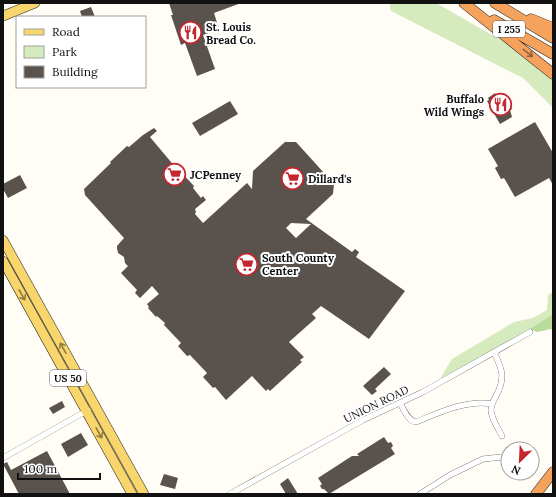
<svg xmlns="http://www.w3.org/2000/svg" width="556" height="497" font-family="Lora,serif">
<rect width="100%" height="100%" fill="#fffdf5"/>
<!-- green -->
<path fill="#d5ebbd" d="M389 3H436L506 43 526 57 553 80V108L523 78 391 11Z
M553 292V314L530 329 442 378 441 377 452 359 514 322 533 318 547 310 548 295Z"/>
<!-- forest -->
<path fill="#b9dc9c" d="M553 314V332L551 329 537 332 530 329Z"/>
<!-- building -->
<path fill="#5a524d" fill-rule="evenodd" d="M169 3H241L214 13 219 29 203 35 215 69 197 76 185 43 181 45 171 15H173Z
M91 7 95 17H82L80 11Z
M495 93 496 95 500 93 506 102 507 101 512 109 510 110 512 117 500 124 487 101 489 100 488 98Z
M230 101 238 114 200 136 192 123Z
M535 122 553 153V185L549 178 515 197 504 178 501 179 495 168 498 166 488 149Z
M154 128 157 131 150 137 176 168H177L194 186 193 188 201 198 203 196 206 200 195 209 196 212 195 214 203 223 247 183 252 189 253 171 285 142H296L334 184 333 194 306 219 352 252 355 249 359 252 356 257 405 291 369 339 321 306 312 314 316 318 289 342 304 357 300 360 302 362 270 391 268 389 266 391 252 376 226 400 215 387 213 388 203 377 207 373 190 355 187 356 178 346 181 343 164 325 165 323 157 316 156 317 148 308 149 307 147 304 159 294 152 286 140 298 135 293 137 290 121 273 128 266 125 263 124 257 118 253 117 248V246L124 238 85 195 84 189 111 163 110 162 127 146 129 147 143 135ZM291 223 311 224 296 238 286 228Z
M20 175 27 188 8 198 3 189V184Z
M384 367 391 374 375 389 377 391 372 395 363 386Z
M62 401 65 407 53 414 49 408Z
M81 433 88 445 68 457 61 444Z
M384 437 388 443 391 442 393 446 391 448 395 454 329 494 324 489H322L320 486 322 484 318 478 352 456H359L357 454Z
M47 451 70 494H19L3 464 7 462 11 470Z
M164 474 178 478 175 489 160 485Z
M288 478 298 494H286L280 484Z"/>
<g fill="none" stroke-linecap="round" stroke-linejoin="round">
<defs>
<path id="street" d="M494 352C502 369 506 378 496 396 494 400 491 405 491 410 491 418 498 428 502 436
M400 403C404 410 408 421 416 422 438 413 468 399 492 404
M3 458 88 410
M230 494 363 420 423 392 530 332
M420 494 450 475 483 459 502 457"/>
<path id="primary" d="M3 16 35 3
M3 240 144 494
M3 261 132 494"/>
<path id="highway" d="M464 3 553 74
M495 3 553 38
M531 19 553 28
M494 20 553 54
M536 494 553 472"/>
</defs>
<!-- street casing -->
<use href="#street" stroke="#444" stroke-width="6"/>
<!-- primary casing -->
<use href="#primary" stroke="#222" stroke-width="10"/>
<!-- highway casing -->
<use href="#highway" stroke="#222" stroke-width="11"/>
<!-- street -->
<use href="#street" stroke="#fff" stroke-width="5.5"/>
<!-- primary -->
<use href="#primary" stroke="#f9d66b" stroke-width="9"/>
<!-- highway -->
<use href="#highway" stroke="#f5a25d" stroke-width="10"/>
</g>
<!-- one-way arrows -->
<defs><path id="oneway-shaft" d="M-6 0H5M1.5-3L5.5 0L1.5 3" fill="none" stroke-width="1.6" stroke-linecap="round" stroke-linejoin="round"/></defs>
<use stroke="#8e613b" href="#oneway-shaft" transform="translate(528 53) rotate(38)"/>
<g stroke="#917d42">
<use href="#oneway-shaft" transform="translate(22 295) rotate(61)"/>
<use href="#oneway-shaft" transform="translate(63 348) rotate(-119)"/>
<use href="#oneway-shaft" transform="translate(99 433) rotate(61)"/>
</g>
<!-- icons -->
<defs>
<symbol id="restaurant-ring" viewBox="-11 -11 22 22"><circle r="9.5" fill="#fff" stroke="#c4262e" stroke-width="1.5"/><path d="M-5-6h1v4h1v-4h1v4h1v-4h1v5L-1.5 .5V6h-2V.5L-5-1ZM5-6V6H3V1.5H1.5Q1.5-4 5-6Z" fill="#c4262e"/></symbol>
<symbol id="supermarket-ring" viewBox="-11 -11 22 22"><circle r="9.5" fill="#fff" stroke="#c4262e" stroke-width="1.5"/><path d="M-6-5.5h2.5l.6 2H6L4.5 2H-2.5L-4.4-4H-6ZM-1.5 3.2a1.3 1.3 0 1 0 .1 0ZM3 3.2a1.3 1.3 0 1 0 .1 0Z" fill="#c4262e"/></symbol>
</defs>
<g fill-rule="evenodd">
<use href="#restaurant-ring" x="178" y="20" width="25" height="25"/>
<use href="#restaurant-ring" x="488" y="92" width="25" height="25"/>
<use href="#supermarket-ring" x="162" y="162" width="25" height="25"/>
<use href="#supermarket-ring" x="280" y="166" width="25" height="25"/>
<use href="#supermarket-ring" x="234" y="252" width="25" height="25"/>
</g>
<g text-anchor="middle" stroke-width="4" stroke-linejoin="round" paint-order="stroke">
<!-- shield labels -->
<g fill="#fff" stroke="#585858" stroke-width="1">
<rect x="493" y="21" width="32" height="16" rx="3"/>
<rect x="50" y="370" width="36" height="16" rx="3"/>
</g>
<g font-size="10" font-weight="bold" fill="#111">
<text x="509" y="33">I 255</text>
<text x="68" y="382">US 50</text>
</g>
<!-- poi labels -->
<g font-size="11" font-weight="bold" fill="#111" stroke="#fff" text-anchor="start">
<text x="206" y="31">St. Louis<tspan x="206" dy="13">Bread Co.</tspan></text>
<text x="484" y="103" text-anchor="end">Buffalo<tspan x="484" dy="13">Wild Wings</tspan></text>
<text x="190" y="179">JCPenney</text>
<text x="308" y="183">Dillard's</text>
<text x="262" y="262">South County<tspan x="262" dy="13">Center</tspan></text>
</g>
<!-- street labels -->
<g font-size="11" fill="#111" stroke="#fff">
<text transform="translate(376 404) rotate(-26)" y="4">UNION ROAD</text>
</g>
</g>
<!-- border -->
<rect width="556" height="497" fill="none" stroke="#111111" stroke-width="8"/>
<!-- legend -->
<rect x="16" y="16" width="130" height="72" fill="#ffffff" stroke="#a0a0a0"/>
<rect x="24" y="29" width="20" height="6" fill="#f9d66b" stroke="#a0a0a0"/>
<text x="52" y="36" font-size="12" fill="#111111">Road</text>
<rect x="24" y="46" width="20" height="12" fill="#d5ebbd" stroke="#a0a0a0"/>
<text x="52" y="56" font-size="12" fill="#111111">Park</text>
<rect x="24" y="66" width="20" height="12" fill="#5a524d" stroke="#a0a0a0"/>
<text x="52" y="76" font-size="12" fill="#111111">Building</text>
<!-- north arrow -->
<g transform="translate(520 461) rotate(204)"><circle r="19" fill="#ffffff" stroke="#a0a0a0"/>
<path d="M0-3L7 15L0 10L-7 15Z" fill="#c4262e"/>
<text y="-6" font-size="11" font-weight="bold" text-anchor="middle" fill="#111111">N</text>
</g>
<!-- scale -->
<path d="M18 473v6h82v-6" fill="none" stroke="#111111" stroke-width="2"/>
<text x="24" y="473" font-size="12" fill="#111111" stroke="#ffffff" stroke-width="3" paint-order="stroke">100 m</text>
</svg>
